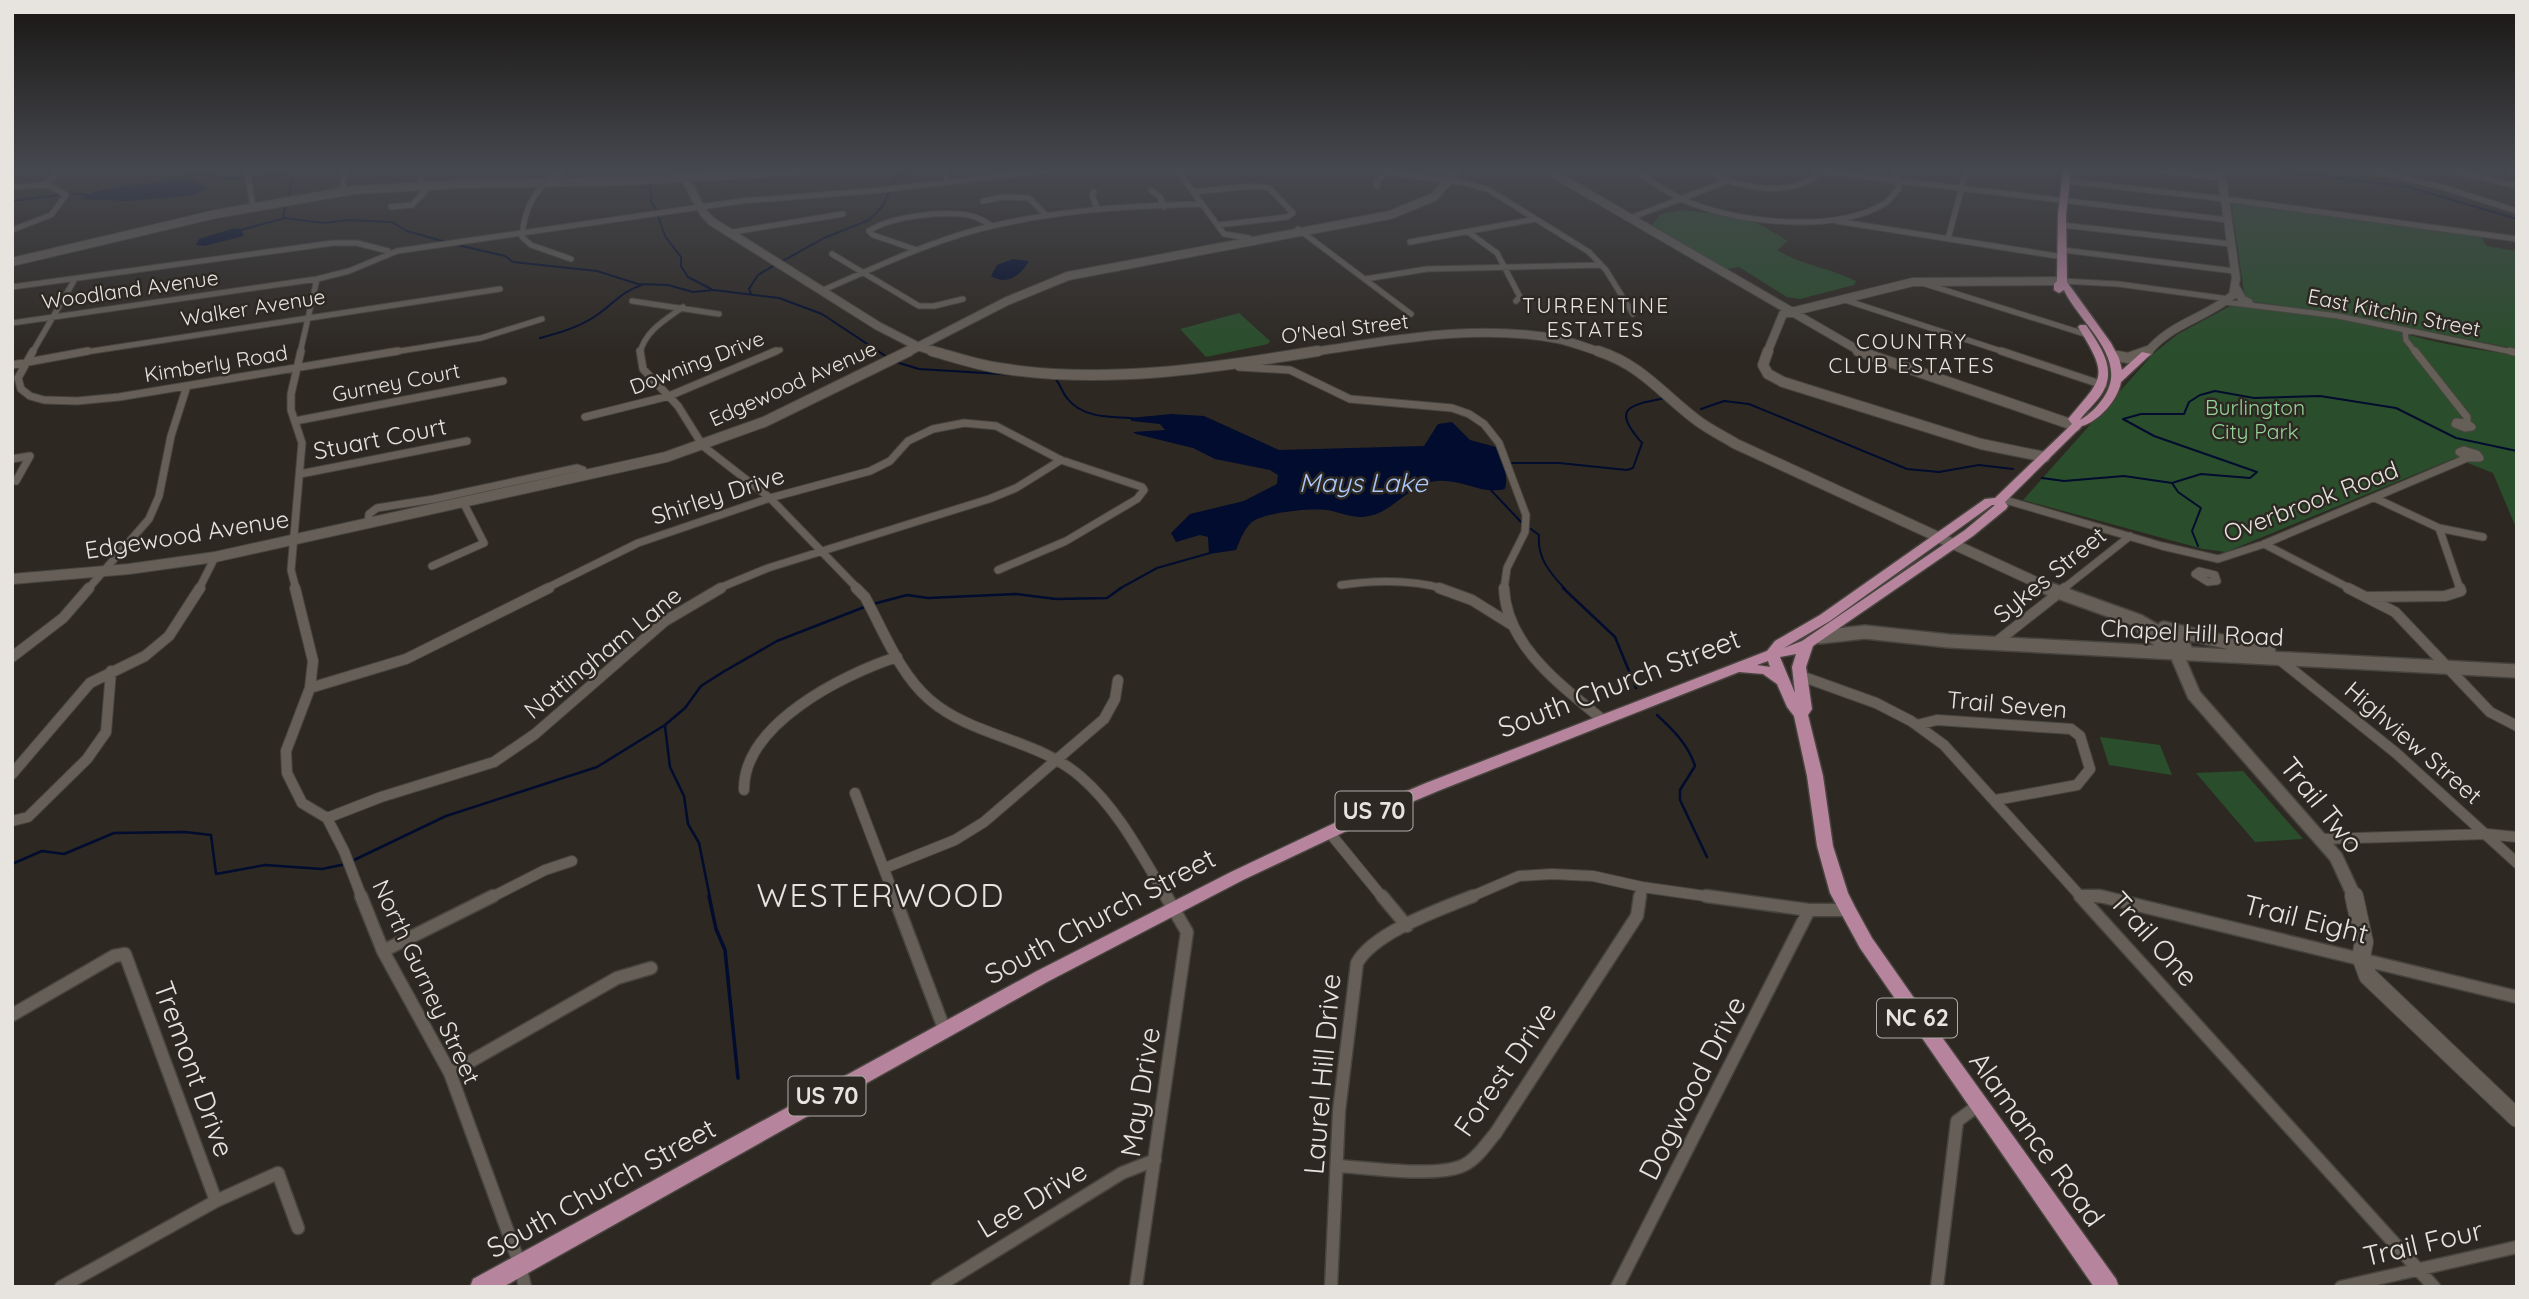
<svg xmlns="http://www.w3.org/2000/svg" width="2529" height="1299" font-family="Quicksand,sans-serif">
<rect width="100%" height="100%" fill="#2d2822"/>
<!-- green -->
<path fill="#2a4e2c" d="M2231 201 2481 236 2486 246 2517 251V349L2334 313 2248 301 2245 299Z
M1683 210 1750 219 1788 241 1777 250C1800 265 1830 268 1856 281L1854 285 1800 299 1787 297 1739 267 1727 269 1651 226 1661 214Z
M2234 304 2374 323C2419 341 2469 349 2517 355V530L2493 473 2455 458 2226 552 2203 549 2023 500 2154 353 2178 334Z
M1239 313 1270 341 1268 344 1206 357 1180 329Z
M2100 737 2160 745 2172 775 2109 765Z
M2243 771 2303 839 2255 842 2196 773Z"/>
<!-- water -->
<path fill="#010c2e" d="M175 180H194L203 184 205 189 196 195 128 201 81 199C94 187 155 182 175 180Z
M235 228 241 229 244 236 204 246 196 245 199 239Z
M1013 259 1029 261C1020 276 1007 286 991 276L997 265Z
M1172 414 1204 416 1279 450 1424 446 1438 424 1452 422 1470 440 1496 447C1502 461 1509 474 1505 489 1482 495 1460 478 1436 481 1408 485 1393 512 1369 516 1356 519 1345 514 1332 511 1317 507 1265 512 1252 522 1244 529 1240 540 1236 550L1209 554 1208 537 1200 535 1176 542 1171 533 1190 514 1244 501 1277 484 1278 475 1270 470 1215 459 1193 448 1136 434 1133 432 1165 430 1160 424 1132 421 1129 418Z"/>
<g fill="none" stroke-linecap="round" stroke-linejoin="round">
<!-- stream-far2 -->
<path stroke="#010c2e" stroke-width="2" d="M2281 171 2408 187 2517 219
M173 180 195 173 230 179 288 175 292 180 288 197
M650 182 651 201 657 211
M73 194 88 195
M12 201 58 195
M658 216 665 236 681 257V266L688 277 711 289
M285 218 283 216 287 203
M241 230 285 218 324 223 347 220 392 222 407 231 446 242
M453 244 505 256 513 262 597 271 638 284 668 285 693 292 714 290 779 298 822 314 887 357
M781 262 824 238 869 220 883 206 894 180 908 171
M751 294 749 289 758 275 775 265
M540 338C559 333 580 327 597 315 613 304 622 291 642 285
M896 362 919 369 1017 375
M1055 378C1060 384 1062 392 1067 398 1082 418 1110 417 1132 418
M1701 409 1724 401 1749 404 1907 469 1939 472 1979 465 2013 469
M1499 463H1559L1627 470 1633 468 1642 443C1610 407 1630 405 1666 398
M2042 478 2064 481 2124 476 2172 483 2201 474 2250 478 2257 472 2154 436 2123 419 2141 414H2184L2189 402 2200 395 2215 391 2254 398 2320 396 2396 408 2456 438 2517 451
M2172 483 2178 492 2201 508 2192 531 2198 546
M1488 487 1521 522
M1531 529 1539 535C1537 558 1550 573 1565 589
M1119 589 1157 568 1210 553"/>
<!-- stream-far1 -->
<path stroke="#010c2e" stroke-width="2.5" d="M1563 588 1615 637 1636 688
M873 604 907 595 928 598 1016 594 1056 599 1107 598 1121 588
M1657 715C1673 730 1688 744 1695 766L1680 790V800L1707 857
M665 726 670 767 684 796 688 824 699 843 710 898
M352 861 446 816 597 767 665 725 685 708 701 686 723 672 777 641 867 606
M12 864 42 851 64 854 114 833 185 832 211 835 216 874 265 865 322 869 346 864"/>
<!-- stream -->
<path stroke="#010c2e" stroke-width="3.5" d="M709 896 716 929 725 950 738 1078"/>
<defs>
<path id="street-far3" d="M247 171 253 207
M563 171C536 185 524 207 522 237L531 245 571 259
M945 171 948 183
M1178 171 1224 234 1249 238
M1376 171 1465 183 1489 190 1589 252 1606 270 1633 314
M1635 171C1653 182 1671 196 1691 203 1743 223 1834 233 1884 204 1890 200 1895 193 1899 188L1894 171
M1708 171C1739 188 1783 197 1815 177V171
M1816 171 2228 220
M2158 171 2222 178
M2371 171 2442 187 2517 211
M2451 171 2517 186
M2066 181 2225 199 2517 239
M45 185 60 171
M420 185 421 171
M1377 186 1376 183 1385 173
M12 187 48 185 66 195 51 215 12 230
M1151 190 1160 197 1164 207
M342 192 345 171
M1094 192 1092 195 1097 208
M1193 192 1252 186 1269 188 1293 213 1287 217 1218 225
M983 201 1003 197 1029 198 1046 215
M391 207 412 205 431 185
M1630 218 1728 181
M1836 221 2063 257
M2062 225 2231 244
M1298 229 1411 314
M1468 232 1497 253 1520 297 1516 301
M727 233 843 214
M1948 239 1966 171
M1410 242 1536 219
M917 250 873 235 869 231C891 216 946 210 972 216 979 218 986 222 992 226
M2063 250 2234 271
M832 254 919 306H934L963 299
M1365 279 1427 269 1601 265
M2062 281 2118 284 2229 299
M1919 282 2088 335
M12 287 333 243H357L388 251
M821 291C879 266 938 237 1001 224 1069 209 1133 206 1202 204
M1842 299 2007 353
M632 301 719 314
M2225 302 2338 316 2517 353
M12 323 317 279 349 271 397 251 742 201 871 191 1046 171
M2405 331 2406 340 2416 353
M32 353 75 279
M79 353 500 289
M300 353 317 279
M388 353 481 338 542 319
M640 353C645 331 665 320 683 307
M772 353 780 350"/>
<path id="street-far2" d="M33 351 18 378 21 389 30 396 44 400 77 401 119 397 398 351
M640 351 643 369 678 406 703 446 770 498 858 589
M2001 351 2103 385
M2415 351 2467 417V423
M2510 351 2517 353
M12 365 88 351
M1239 367 1290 370 1350 399 1452 408 1469 414 1484 424 1499 443 1526 515 1525 532 1507 568 1504 589
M585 417 669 396 776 351
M295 421 503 381
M2456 422 2467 423 2472 427 2465 428 2455 424Z
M2464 450 2477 454 2480 458H2467L2459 452Z
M12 459 30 456 16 481
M300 474 467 441
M2002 499 2162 546 2218 559 2264 544 2467 458
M2377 499 2439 528 2460 589
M368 524 369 514 377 508 434 499 577 468 583 470 584 476
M2439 528 2483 537
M2264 544 2351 589
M432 566 484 543 463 502
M2199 571 2215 575 2217 581 2208 582 2195 574Z
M1341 585C1376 580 1410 579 1445 589
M88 589 149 519 159 496 171 436 187 386
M199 589 215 557
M296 589 291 570 302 443 291 410V394L301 351
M545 589 638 543 770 498 870 471 890 461 908 441 933 429 964 423 996 426 1061 460 1142 487 1144 490 1137 499 1066 541 998 570
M717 589 768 568 989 499 1016 488 1061 460
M2063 589 2130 536"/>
<path id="street-far1" d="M295 588 313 661 310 688 286 751 287 773 302 803 327 818 344 851 362 898
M856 588 865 597C883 630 900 675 930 700 973 737 1038 739 1081 777 1118 809 1142 856 1167 898
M1439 588 1472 600 1512 625
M1504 588C1506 646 1562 686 1603 720
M2348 588 2395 612 2490 712 2517 726
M2368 597 2445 596 2461 591 2460 588
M1994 644 2065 588
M12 657 63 618 89 588
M2279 659 2396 753 2517 863
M1801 676 1876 703 1911 721 1944 745 2082 898
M310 688 406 659 549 588
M1917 725 1937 720 2071 729 2080 736 2090 769 2077 785 1996 800
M12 774 90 683 145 656 169 636 200 588
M744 790C743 724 844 674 897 657
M855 793 895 898
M327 818 381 797 494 762 535 734 665 621 721 588
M12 821 28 817 87 759 106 732 111 671
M1329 832 1383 898
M2323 839 2487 834 2517 837
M885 868 955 840 984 822 1104 719 1115 699 1118 680
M2083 896 2107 898
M490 898 545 870 572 861
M1468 898 1519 876 1552 874 1593 876 1642 887 1719 898
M1640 898 1642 887"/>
<path id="street" d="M361 896 383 951 450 1073 520 1265 525 1287
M894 896 945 1031
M1382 896 1407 926
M1706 896 1809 910H1848
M2080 896 2434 1287
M2083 896H2100L2517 997
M383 951 493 896
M12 1015 114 956 125 954 216 1201
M450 1073 617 978 651 968
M1339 1166C1369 1168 1438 1178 1464 1165 1477 1159 1486 1144 1495 1134L1637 916 1640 896
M61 1287 216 1201 278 1173 298 1228
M937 1287 1122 1173 1155 1160
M1136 1287 1187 932 1166 896
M1331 1287 1339 1111 1357 963C1374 932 1441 909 1473 896
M1617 1287 1809 910
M1937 1287 1957 1121 1979 1105
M2341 1287 2517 1247"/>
<path id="secondary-far3" d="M1549 171 1863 353
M2513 171 2517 172
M685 178 703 212 711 221 878 326 917 346 939 353
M12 262 216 214 354 190 462 184 628 181 803 171
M2236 288 2242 299 2249 303
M906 353 1007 301 1068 276 1390 215 1434 197 1457 171
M1306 353C1388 341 1475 323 1558 339 1573 342 1589 349 1604 353
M1767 353 1783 314 1913 282 2062 281
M2147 353C2169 324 2206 318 2233 295L2236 278 2221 171"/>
<path id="secondary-far2" d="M932 351C954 357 977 365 999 368 1105 385 1213 368 1318 351
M1598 351C1642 365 1663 395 1698 421 1710 430 1723 436 1736 444L2051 589
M1768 351 1763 365 1768 374 1783 382 1981 444 2045 457
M1858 351 2076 426
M2117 356 2128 358 2148 351
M12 579 129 569 215 557 666 457 764 422 909 351"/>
<path id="secondary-far1" d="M2047 588 2139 621 2185 648 2176 653
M2164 628 2269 652
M2143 629 2176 653
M1820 637 1865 632 1949 641 2517 671
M2176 653 2194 695 2336 857 2355 898"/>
<path id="secondary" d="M2354 896 2364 942 2361 957 2368 976 2517 1118"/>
<path id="primary" d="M2063 171H2071L2066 214 2067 282 2111 343 2119 358 2122 370 2142 352 2151 354 2121 382C2118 400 2099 421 2082 426L2005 502 2008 506 2006 509 1973 536 1813 646 1806 667 1812 709 1808 715 1823 776 1833 846 1848 893 1855 907 1872 938 1926 1015 2116 1279 2119 1287H2094L1860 948 1830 893 1817 846 1807 776 1794 716 1787 707 1777 684 1763 674 1739 672 1438 791 1374 818 1243 880 1047 982 503 1287H470L473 1279 1035 972 1231 872 1362 810 1426 783 1767 651 1775 641 1820 615 1985 499 1995 498 2072 424 2068 419C2103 377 2110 378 2078 327L2080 325H2086C2101 347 2118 370 2101 395 2095 404 2085 412 2080 420 2090 414 2098 406 2104 397 2130 358 2079 323 2064 290L2059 293 2054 290V284L2057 281 2058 214ZM1992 505H1995L1965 530 1802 641 1784 648 1830 621ZM1796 654 1792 667 1795 693 1780 657ZM1768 661 1770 667 1757 665Z"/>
</defs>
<!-- street-far3 casing -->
<use href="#street-far3" stroke="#47443e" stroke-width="7"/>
<!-- street-far2 casing -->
<use href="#street-far2" stroke="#47443e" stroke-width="9"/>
<!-- street-far1 casing -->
<use href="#street-far1" stroke="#47443e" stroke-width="12"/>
<!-- street casing -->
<use href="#street" stroke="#47443e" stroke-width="15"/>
<!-- secondary-far3 casing -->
<use href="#secondary-far3" stroke="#47443e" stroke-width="10"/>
<!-- secondary-far2 casing -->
<use href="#secondary-far2" stroke="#47443e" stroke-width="12"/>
<!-- secondary-far1 casing -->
<use href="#secondary-far1" stroke="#47443e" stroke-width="16"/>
<!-- secondary casing -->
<use href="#secondary" stroke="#47443e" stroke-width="20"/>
<!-- primary casing -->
<use href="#primary" stroke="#47443e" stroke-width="3"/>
<!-- street-far3 -->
<use href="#street-far3" stroke="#655f58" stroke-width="5"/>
<!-- street-far2 -->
<use href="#street-far2" stroke="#655f58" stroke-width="7"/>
<!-- street-far1 -->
<use href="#street-far1" stroke="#655f58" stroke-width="10"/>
<!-- street -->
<use href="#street" stroke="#655f58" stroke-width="12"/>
<!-- secondary-far3 -->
<use href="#secondary-far3" stroke="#655f58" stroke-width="8"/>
<!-- secondary-far2 -->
<use href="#secondary-far2" stroke="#655f58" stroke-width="10"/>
<!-- secondary-far1 -->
<use href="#secondary-far1" stroke="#655f58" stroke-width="13"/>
<!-- secondary -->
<use href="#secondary" stroke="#655f58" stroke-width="18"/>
<!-- primary -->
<use href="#primary" fill="#b6849c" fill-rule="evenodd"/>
</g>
<!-- sky -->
<linearGradient id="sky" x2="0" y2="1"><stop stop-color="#191613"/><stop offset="0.48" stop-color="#46484f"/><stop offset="1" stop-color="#46484f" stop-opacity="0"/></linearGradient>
<rect width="2529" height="353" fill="url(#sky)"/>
<g text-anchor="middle" stroke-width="5" stroke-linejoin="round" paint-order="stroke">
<!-- far-street labels -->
<g font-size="21" fill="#e7e4e0" stroke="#2d2822">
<text transform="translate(130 290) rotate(-8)" y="7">Woodland Avenue</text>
<text transform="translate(253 308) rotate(-9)" y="7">Walker Avenue</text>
<text transform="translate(2394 313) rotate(11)" y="7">East Kitchin Street</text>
<text transform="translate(1345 329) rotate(-7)" y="7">O'Neal Street</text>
<text transform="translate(697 363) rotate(-21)" y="7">Downing Drive</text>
<text transform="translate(216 364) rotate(-9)" y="7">Kimberly Road</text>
<text transform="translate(396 383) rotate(-11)" y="7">Gurney Court</text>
<text transform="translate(793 384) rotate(-24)" y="7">Edgewood Avenue</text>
</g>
<!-- far-neighbourhood labels -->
<g font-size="21" letter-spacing="2" fill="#e7e4e0" stroke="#2d2822">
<text x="1596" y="313">TURRENTINE<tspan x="1596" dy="24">ESTATES</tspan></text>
<text x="1912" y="349">COUNTRY<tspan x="1912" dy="24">CLUB ESTATES</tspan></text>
</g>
<!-- far-park labels -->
<g font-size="21" fill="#95d297" stroke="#2d2822">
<text x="2255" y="415">Burlington<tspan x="2255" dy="24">City Park</tspan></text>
</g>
<!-- shield labels -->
<g fill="#2d2822" stroke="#afaca7" stroke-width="2">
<rect x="1335.5" y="791.5" width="77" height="39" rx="5"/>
<rect x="1877" y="998.5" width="80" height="39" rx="5"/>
<rect x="788.5" y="1076.5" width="77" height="39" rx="5"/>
</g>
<g font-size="23" font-weight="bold" fill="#e7e4e0">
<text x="1374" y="819">US 70</text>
<text x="1917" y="1026">NC 62</text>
<text x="827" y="1104">US 70</text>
</g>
<!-- street labels -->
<g font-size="24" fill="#e7e4e0" stroke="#2d2822">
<text transform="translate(380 439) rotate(-11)" y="8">Stuart Court</text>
<text transform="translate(718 496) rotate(-18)" y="8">Shirley Drive</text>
<text transform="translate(2311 502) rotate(-21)" y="8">Overbrook Road</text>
<text transform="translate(187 535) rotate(-9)" y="8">Edgewood Avenue</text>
<text transform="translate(2050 575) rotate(-39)" y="8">Sykes Street</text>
<text transform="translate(2192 633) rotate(3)" y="8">Chapel Hill Road</text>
<text transform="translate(603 653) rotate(-39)" y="8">Nottingham Lane</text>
<text transform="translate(2007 705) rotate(5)" y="8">Trail Seven</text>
<text transform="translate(2413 743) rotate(41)" y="8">Highview Street</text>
<text transform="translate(426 982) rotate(65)" y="8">North Gurney Street</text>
</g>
<!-- water labels -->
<g font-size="26" font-style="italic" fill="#aac8fd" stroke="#2d2822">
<text x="1363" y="492">Mays Lake</text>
</g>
<!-- near-street labels -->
<g font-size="28" fill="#e7e4e0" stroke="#2d2822">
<text transform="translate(1619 683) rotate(-21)" y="10">South Church Street</text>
<text transform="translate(2322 805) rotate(51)" y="10">Trail Two</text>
<text transform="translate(1100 916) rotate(-28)" y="10">South Church Street</text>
<text transform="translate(2306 919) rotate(14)" y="10">Trail Eight</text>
<text transform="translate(2154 939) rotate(48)" y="10">Trail One</text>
<text transform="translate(194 1069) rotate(70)" y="10">Tremont Drive</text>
<text transform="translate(1505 1069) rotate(-55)" y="10">Forest Drive</text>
<text transform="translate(1322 1074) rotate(-85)" y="10">Laurel Hill Drive</text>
<text transform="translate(1692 1088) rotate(-63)" y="10">Dogwood Drive</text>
<text transform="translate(1140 1092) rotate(-81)" y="10">May Drive</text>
<text transform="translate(2037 1139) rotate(54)" y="10">Alamance Road</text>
<text transform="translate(601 1188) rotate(-29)" y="10">South Church Street</text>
<text transform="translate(1032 1199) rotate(-31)" y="10">Lee Drive</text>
<text transform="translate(2423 1243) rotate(-13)" y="10">Trail Four</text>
</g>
<!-- near-neighbourhood labels -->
<g font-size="32" letter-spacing="2" fill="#e7e4e0" stroke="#2d2822">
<text x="881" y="907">WESTERWOOD</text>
</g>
</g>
<!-- border -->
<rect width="2529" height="1299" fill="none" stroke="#e7e4e0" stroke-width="28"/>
</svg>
